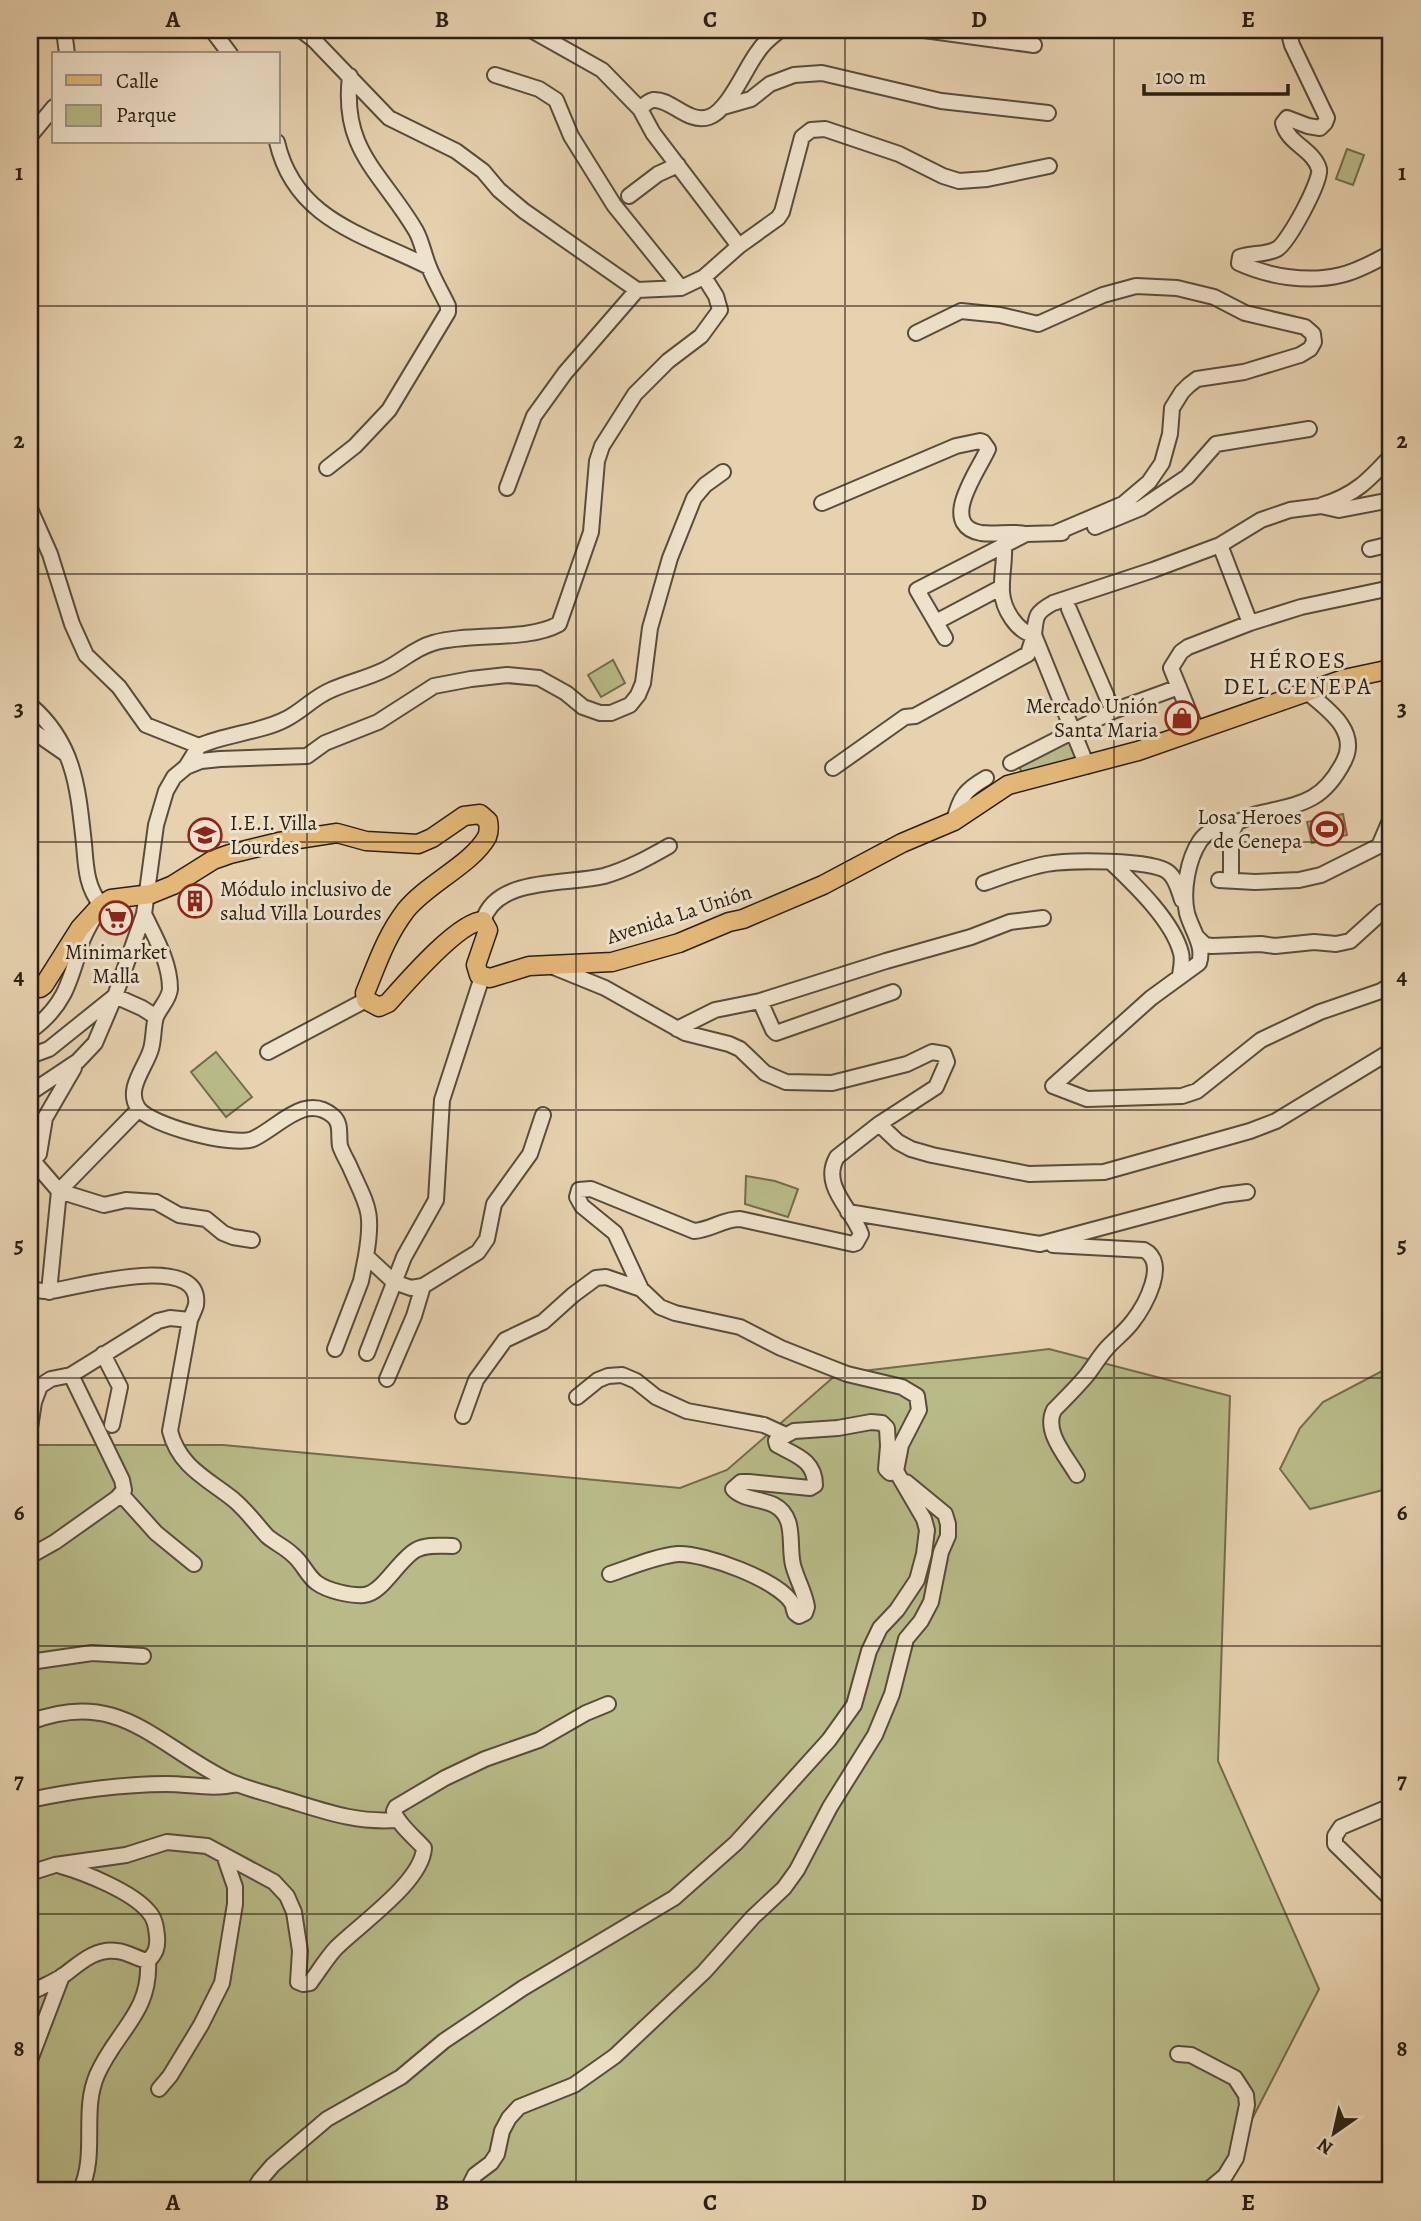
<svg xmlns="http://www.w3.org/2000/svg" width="1421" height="2221" font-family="Alegreya,serif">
<rect width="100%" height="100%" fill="#e7d2af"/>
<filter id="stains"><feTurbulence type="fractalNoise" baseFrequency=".00286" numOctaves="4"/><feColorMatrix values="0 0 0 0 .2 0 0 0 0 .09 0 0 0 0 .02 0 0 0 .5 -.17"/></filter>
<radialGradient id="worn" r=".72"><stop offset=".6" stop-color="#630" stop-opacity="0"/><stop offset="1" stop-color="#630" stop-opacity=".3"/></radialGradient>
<!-- green -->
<path fill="#b8bb88" stroke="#706d4e" stroke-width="2" d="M1347 149 1364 155 1353 185 1336 179Z
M613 660 625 683 601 697 588 675Z
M1072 737 1083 764 1024 776 1018 765Z
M1343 814 1347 835 1312 843 1307 822Z
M216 1052 252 1097 226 1117 191 1072Z
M746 1176 775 1181 798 1189 788 1217 745 1204Z
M1049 1349 1230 1396 1218 1761 1319 1989 1215 2191H30V1445H223L680 1488 727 1470 837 1374Z
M1391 1357V1488L1310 1509 1280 1469 1300 1428 1323 1402 1388 1368Z"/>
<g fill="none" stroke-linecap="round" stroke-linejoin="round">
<defs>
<path id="minor" d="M64 30 67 54
M212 30 230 54
M301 30 314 40 389 118 456 151 483 171 499 190 524 211 637 290 681 288 704 277 739 246 653 133 640 109 602 70 531 30
M924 30 1034 45
M1288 30 1292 45 1327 118 1325 123 1320 128 1308 126 1287 118 1283 123C1287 143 1314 150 1319 169 1322 180 1288 243 1277 249 1266 255 1252 253 1240 257L1239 263C1270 277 1308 283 1341 275 1359 271 1375 261 1391 253
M495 75 539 89 556 100 571 136 614 205 681 288
M723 107 751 99 770 84 794 75 822 73 941 101 1048 113
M640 109C644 105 648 101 653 100 671 98 687 124 709 117 728 111 745 69 757 53 763 43 771 37 780 30
M30 136 54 107
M277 142C295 221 366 235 429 267
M629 196 658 174 678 165
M739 246 778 218 782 212 802 137 811 130 825 129 899 154 943 176 959 181 987 179 1049 166
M916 333 961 311 1000 315 1038 324 1103 295 1136 286 1177 288 1214 297 1245 313 1305 327 1313 334 1314 342 1310 349 1300 355 1244 372 1197 379 1189 385 1182 392 1172 408 1170 434 1162 463 1149 482 1123 504 1055 533
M327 468 355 446 389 410 448 312V306C442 293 434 280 429 267 424 255 422 242 416 231 382 173 341 151 350 76
M507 488 534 416 565 373 637 290
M822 503 956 446 980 441 983 442 988 449C979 470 937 525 981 533 996 535 1011 531 1026 534
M1322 505C1355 495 1369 480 1391 456
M30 509 50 554 72 624 86 655 119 687 146 725 199 746 186 767 174 777 166 791 156 825 144 914 115 996 95 1043 78 1061 30 1093
M1095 527 1141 508 1187 477 1216 444 1309 429
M1220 545 1250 623
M1370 549 1391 544
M1069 609 1113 711
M936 622 1002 587
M945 638 917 590 1026 534 1062 533
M1308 693C1329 710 1359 732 1344 761 1322 804 1299 804 1257 814 1250 816 1244 820 1237 822 1223 827 1210 827 1200 841 1188 859 1182 891 1187 913 1191 929 1205 946 1199 963L1151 998 1053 1086 1087 1099 1182 1096 1197 1091 1261 1040 1320 1012 1381 991 1391 985
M30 705C75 743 78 789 84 844 86 867 86 886 101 905 94 918 85 931 81 944 70 982 64 1007 30 1031
M30 729 66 754
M1196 729 1171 668 1181 652 1188 647 1250 623 1301 607 1391 588
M199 746C226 734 262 732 286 719 302 711 314 697 331 690 349 682 368 678 386 669 402 661 415 648 433 643 470 632 526 642 559 624L591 532 597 461 602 446 635 394 668 361 701 336 720 310 716 296 704 277
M1011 763 1113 711 1179 687
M1087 766 1034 635C1036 616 1035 613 1053 603L1153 570 1220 545 1261 520 1290 510 1321 506 1339 510 1391 500
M186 767 201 761 220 759 307 756 325 743 378 722 434 686 471 679 507 675 539 678 566 693 583 707 600 713H611L630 705 638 695 643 683 650 628 670 558 694 498 705 485 723 472
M833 768 905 717 915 716 1028 654 1034 635C1017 632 1003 609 1002 592 1001 577 1005 561 1004 546
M954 821C960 797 965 790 986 778
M1112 863C1135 885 1173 921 1181 953 1183 960 1181 968 1180 975
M1231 879V834L1237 822
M1219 880 1255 882 1299 880 1321 875 1379 846 1391 818
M984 883C1004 876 1025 868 1046 864 1067 860 1153 859 1168 872 1176 878 1179 891 1182 900
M144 914C155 937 170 962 170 989 169 1000 160 1007 156 1017 153 1027 154 1039 151 1049 146 1067 125 1089 138 1108 151 1126 233 1147 253 1139 278 1128 305 1092 333 1116 342 1124 338 1135 340 1146 342 1152 346 1159 349 1165 367 1206 374 1209 366 1256L394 1282 411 1288 423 1286 478 1252 487 1239 494 1204 530 1154 543 1115
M483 921C496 876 568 885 604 876 628 869 648 858 669 846
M1197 937 1205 945 1212 946 1261 944 1275 946 1314 942 1336 944 1350 941 1382 912 1391 909
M551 966 605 988 685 1033 729 1044 740 1049 765 1073 786 1082 832 1083 907 1064 932 1052 944 1054 947 1062 936 1087 879 1124 837 1157C820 1186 853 1210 861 1234L856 1243 853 1244 740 1219C723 1219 711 1230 694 1231L591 1189 579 1190 577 1197 582 1206 615 1233 641 1289 660 1307 675 1313 740 1327 781 1348 847 1374 902 1387 917 1396 919 1410 901 1445 896 1471
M760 1001 773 1030 776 1033 893 992
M677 1029 715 1010 760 1001 886 961 971 937 1010 922 1043 918
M268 1052 366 1000
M30 1056 49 1049 115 996 142 1008 156 1017
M879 1124 898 1142 911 1149 932 1155 1029 1174 1104 1172 1250 1131 1276 1121 1391 1051
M34 1162 59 1191 104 1205 126 1200 156 1202 179 1215 206 1219 223 1233 233 1237 252 1240
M30 1163 39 1154 45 1118 74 1068
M848 1212 1040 1244 1223 1195 1247 1192
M1053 1245 1144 1250C1169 1262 1145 1306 1133 1321 1126 1331 1115 1339 1107 1348 1099 1357 1094 1366 1087 1375 1077 1387 1065 1399 1054 1410 1043 1432 1067 1457 1077 1475
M30 1289C37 1290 44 1292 51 1291 75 1288 203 1250 196 1305 195 1309 192 1315 190 1320L170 1318 158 1321 71 1375 51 1379 40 1386 34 1402 30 1428
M49 1292 59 1191 139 1109
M190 1320 170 1431C179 1467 208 1479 234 1500 247 1511 256 1524 267 1536 275 1543 285 1547 293 1555 303 1563 307 1576 317 1583 328 1591 351 1596 364 1595 382 1594 398 1560 416 1550 427 1544 441 1546 453 1546
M335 1349 361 1281 366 1256
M367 1353 404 1257 436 1200 442 1100 482 977
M103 1354 120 1387 112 1425
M387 1379 414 1316 423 1286
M577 1397 598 1380 608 1376 622 1375 636 1381 656 1397 687 1411 764 1425 786 1435
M463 1416 476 1380 505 1340 543 1322 573 1295 596 1278 606 1277 641 1289
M121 1494 156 1533 194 1564
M30 1556 55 1542 117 1498 124 1490 122 1480 71 1375
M610 1574C631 1567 656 1556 678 1554 705 1553 778 1580 792 1603 793 1604 794 1612 795 1613L799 1616 805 1613 807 1607C805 1593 797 1580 793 1565 788 1544 797 1517 774 1505 762 1499 741 1499 733 1489L741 1482H749L810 1488 815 1485C815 1460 795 1455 777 1445L776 1441 794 1431 838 1428 871 1422 882 1423 887 1428 888 1446 886 1469 890 1473 896 1471
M30 1662 92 1653 143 1656
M30 1722C118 1688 154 1743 225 1779 243 1788 263 1792 281 1798 322 1810 353 1823 396 1820
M30 1800C71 1791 124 1784 166 1784 190 1784 213 1790 237 1784
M1391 1806 1341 1827 1335 1836V1844L1391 1899
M30 1873 55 1865 126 1855 167 1842 207 1846 274 1882 287 1896 294 1912 300 1951 298 1982 303 1984 310 1983C319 1971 326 1959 336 1948 360 1924 422 1882 424 1848 416 1839 396 1822 394 1811L396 1807 445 1778 485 1759 539 1740 586 1713 608 1704
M30 1993C41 1987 54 1982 64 1975 80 1963 95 1948 117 1951 128 1952 137 1959 148 1961 156 1953 158 1947 157 1936 156 1927 155 1918 148 1911 132 1892 86 1873 61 1866
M1178 2054 1191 2055 1235 2078 1246 2095 1247 2105 1236 2158 1225 2176 1207 2191
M30 2060 62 1976
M159 2089 170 2076 201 2025 222 1983 235 1904V1887L224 1855
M80 2191C98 2155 81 2112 97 2075 116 2031 151 2013 148 1961
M253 2191 260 2180 273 2165 327 2119 401 2077 444 2041 523 1988 674 1898 736 1843 829 1740 854 1705 869 1651 880 1628 897 1610 917 1580 924 1554 927 1530 924 1519 896 1471
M467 2191 475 2175 491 2163 497 2154 502 2131 509 2118 519 2107 574 2085 615 2056 704 1972 753 1917 784 1888 797 1870 830 1807 875 1735 892 1694 906 1639 921 1621 931 1602 941 1552 948 1536V1524L945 1514 906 1482"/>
<path id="major" d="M30 988H40L44 985 80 928 101 905 111 899 151 894 173 885 213 860 230 854 279 842 337 833 366 841 418 844 432 838 464 816 480 814 488 821C489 826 489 832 487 837 471 865 428 883 406 910 386 936 377 964 365 993L366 1000 379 1007 388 1003C405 984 459 921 483 921L488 930 476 965 479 975 490 978 529 966 612 962 679 943 729 922 743 919 823 885 902 843 954 821 1008 785 1138 751 1344 679 1391 669"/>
</defs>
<!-- minor casing -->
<use href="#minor" stroke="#584c3a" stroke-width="18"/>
<!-- major casing -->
<use href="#major" stroke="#291f13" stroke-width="21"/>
<!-- minor -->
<use href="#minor" stroke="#efe2cb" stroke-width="14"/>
<!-- major -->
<use href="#major" stroke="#e4b978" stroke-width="18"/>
</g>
<!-- grid -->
<path fill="none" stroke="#291f13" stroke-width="2" stroke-opacity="0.55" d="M307 30V2191M576 30V2191M845 30V2191M1114 30V2191M30 306H1391M30 574H1391M30 842H1391M30 1110H1391M30 1378H1391M30 1646H1391M30 1914H1391"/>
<!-- icons -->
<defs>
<symbol id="shop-ring" viewBox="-11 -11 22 22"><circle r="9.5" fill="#efe2cb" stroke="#8f2418" stroke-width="1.5"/><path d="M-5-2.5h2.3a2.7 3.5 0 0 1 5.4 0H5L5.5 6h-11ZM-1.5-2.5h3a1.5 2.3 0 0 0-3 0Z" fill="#8f2418"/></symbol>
<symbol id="stadium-ring" viewBox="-11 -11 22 22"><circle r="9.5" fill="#efe2cb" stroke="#8f2418" stroke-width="1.5"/><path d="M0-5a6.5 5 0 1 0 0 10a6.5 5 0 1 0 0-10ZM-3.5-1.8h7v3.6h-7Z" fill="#8f2418"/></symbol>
<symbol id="school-ring" viewBox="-11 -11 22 22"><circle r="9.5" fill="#efe2cb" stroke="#8f2418" stroke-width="1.5"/><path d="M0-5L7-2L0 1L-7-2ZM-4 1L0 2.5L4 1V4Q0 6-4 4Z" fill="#8f2418"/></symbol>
<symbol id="building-ring" viewBox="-11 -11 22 22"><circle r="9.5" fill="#efe2cb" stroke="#8f2418" stroke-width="1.5"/><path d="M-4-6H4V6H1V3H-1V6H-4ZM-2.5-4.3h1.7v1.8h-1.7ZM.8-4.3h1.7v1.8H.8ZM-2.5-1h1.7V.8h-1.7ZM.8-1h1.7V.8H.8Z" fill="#8f2418"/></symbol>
<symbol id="supermarket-ring" viewBox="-11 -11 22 22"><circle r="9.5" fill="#efe2cb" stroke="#8f2418" stroke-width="1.5"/><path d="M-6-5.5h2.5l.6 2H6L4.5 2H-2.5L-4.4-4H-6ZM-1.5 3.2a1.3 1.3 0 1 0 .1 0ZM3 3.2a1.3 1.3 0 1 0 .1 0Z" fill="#8f2418"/></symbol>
</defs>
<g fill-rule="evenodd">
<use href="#shop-ring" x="1163" y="699" width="38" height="38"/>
<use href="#stadium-ring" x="1308" y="810" width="38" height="38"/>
<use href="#school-ring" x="186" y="816" width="38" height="38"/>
<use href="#building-ring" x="176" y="882" width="38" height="38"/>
<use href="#supermarket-ring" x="97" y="899" width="38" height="38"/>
</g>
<g text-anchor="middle" stroke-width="6" stroke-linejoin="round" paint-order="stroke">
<!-- poi labels -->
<g font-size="21" fill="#291f13" stroke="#efe2cb" text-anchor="end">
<text x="1158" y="713">Mercado Unión<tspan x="1158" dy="24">Santa Maria</tspan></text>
<text x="1302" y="824">Losa Heroes<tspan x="1302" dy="24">de Cenepa</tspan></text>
<text x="230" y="830" text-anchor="start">I.E.I. Villa<tspan x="230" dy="24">Lourdes</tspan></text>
<text x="220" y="896" text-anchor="start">Módulo inclusivo de<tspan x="220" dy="24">salud Villa Lourdes</tspan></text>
<text x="116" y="959" text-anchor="middle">Minimarket<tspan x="116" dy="24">Malla</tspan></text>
</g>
<!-- street labels -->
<g font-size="21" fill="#291f13" stroke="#efe2cb">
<text transform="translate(679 914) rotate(-18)" y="7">Avenida La Unión</text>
</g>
<!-- neighbourhood labels -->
<g font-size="23" letter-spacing="2" fill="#291f13" stroke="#efe2cb">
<text x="1298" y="668">HÉROES<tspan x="1298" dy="26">DEL CENEPA</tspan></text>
</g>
</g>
<!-- margin -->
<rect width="1421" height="2221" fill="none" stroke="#e7d2af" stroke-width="77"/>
<!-- legend -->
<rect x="52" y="52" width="228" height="91" fill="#efe2cb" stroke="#a09481" stroke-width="2"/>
<rect x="66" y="75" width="35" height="10" fill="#e4b978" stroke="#a09481" stroke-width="2"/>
<text x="116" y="88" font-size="21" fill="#291f13">Calle</text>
<rect x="66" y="105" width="35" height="21" fill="#b8bb88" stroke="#a09481" stroke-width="2"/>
<text x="116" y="122" font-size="21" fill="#291f13">Parque</text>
<!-- north arrow -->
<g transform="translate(1334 2133) rotate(214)" stroke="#efe2cb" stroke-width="5" paint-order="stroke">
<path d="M0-5L12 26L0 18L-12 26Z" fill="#291f13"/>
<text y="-10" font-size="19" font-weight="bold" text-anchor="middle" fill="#291f13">N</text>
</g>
<!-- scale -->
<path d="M1144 84v10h144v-10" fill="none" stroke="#291f13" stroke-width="3.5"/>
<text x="1155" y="84" font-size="21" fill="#291f13" stroke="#efe2cb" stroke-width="5" paint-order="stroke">100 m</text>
<rect x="38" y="38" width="1344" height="2144" fill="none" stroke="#291f13" stroke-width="2.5"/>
<g font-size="23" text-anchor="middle" font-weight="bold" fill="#291f13">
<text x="173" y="27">A</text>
<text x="442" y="27">B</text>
<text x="710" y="27">C</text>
<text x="979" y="27">D</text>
<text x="1248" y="27">E</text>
<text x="19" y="180">1</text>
<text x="1402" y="180">1</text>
<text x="19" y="448">2</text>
<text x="1402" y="448">2</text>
<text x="19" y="716">3</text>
<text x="1402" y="716">3</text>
<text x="19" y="984">4</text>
<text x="1402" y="984">4</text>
<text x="19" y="1252">5</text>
<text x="1402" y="1252">5</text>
<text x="19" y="1520">6</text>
<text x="1402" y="1520">6</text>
<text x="19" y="1788">7</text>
<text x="1402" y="1788">7</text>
<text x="19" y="2056">8</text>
<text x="1402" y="2056">8</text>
<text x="173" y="2210">A</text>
<text x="442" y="2210">B</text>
<text x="710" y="2210">C</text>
<text x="979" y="2210">D</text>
<text x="1248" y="2210">E</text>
</g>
<rect width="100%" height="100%" filter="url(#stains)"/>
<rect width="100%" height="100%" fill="url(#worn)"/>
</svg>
